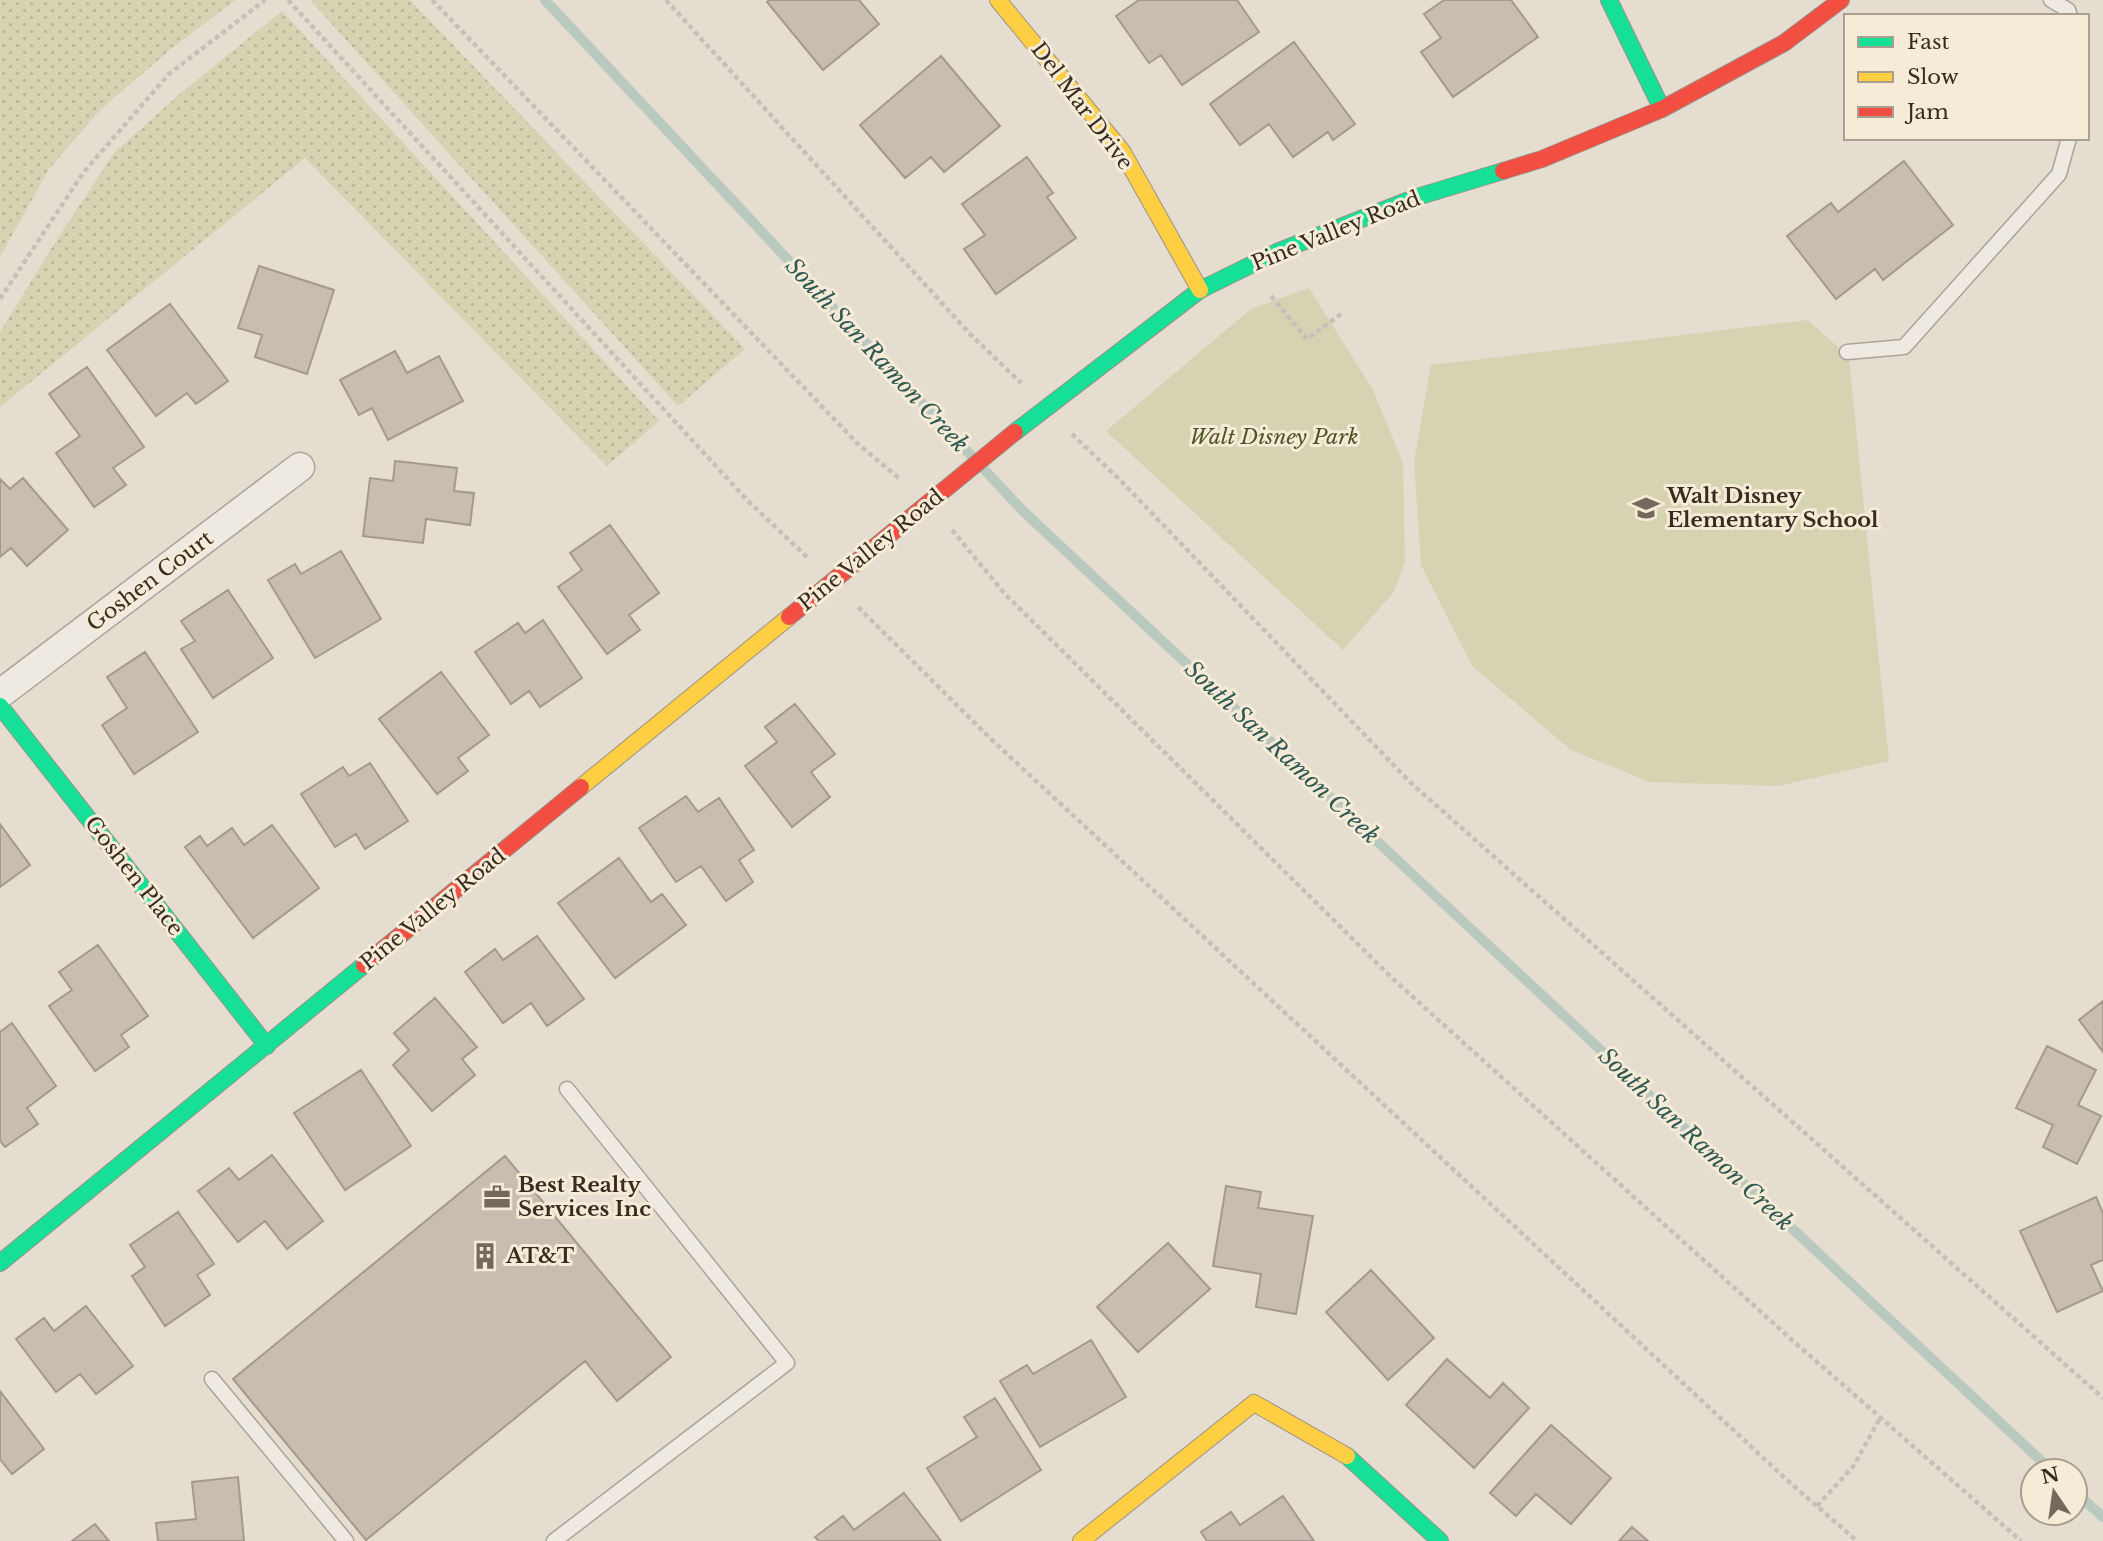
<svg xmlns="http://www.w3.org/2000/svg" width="2103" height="1541" font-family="'Libre Baskerville',serif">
<defs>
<pattern id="grass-dots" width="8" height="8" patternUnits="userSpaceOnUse" patternTransform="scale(1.75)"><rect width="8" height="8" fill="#d5d3b2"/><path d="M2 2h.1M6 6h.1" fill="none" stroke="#b8b599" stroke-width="1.8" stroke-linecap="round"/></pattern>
</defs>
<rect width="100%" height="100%" fill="#e5ddcf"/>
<!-- grass -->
<path fill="url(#grass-dots)" d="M0 0H235L171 49 101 109 49 169 0 257Z
M310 0H410L745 349 678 406Z
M282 11 659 421 607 466 305 158 0 407V332L56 241 114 153 181 93Z"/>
<!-- green -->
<path fill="#d5d3b2" d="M1309 288 1373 390 1403 463 1405 562 1393 593 1343 650 1106 431 1251 309Z
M1808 320 1849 357 1889 761 1778 786 1650 782 1571 750 1472 666 1421 565 1414 461 1431 365Z"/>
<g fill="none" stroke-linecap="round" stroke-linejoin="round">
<!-- stream -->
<path stroke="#bac9c0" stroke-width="10" d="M545 0 1023 511 2052 1471
M2075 1492 2103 1517"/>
</g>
<!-- building -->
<path fill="#c9bcb0" stroke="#a5998f" stroke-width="2" d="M769 0H859L879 24 823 70 767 2Z
M1139 0H1237L1259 32 1182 85 1161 55 1149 63 1116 16Z
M1444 0H1511L1538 37 1453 97 1421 52 1441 38 1424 14Z
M1294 42 1355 124 1333 140 1328 132 1293 157 1269 124 1240 145 1210 104Z
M941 56 1000 126 944 172 931 157 905 178 860 125Z
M1027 157 1053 193 1047 197 1076 238 996 294 964 249 985 235 962 204Z
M1904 161 1953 225 1883 280 1875 269 1836 299 1787 236 1831 203 1838 212Z
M259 266 334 290 307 374 255 357 262 335 238 328Z
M170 304 228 381 196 404 187 393 156 416 107 350Z
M395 351 407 373 439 356 463 401 388 440 372 408 359 415 340 380Z
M87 367 144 447 113 468 126 485 94 507 56 453 80 436 49 394Z
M395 461 457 468 454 491 474 493 470 525 426 519 423 543 363 536 370 478 393 481Z
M23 478 68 530 27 566 11 548 0 557V479L10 489Z
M610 525 659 593 629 615 640 630 607 654 558 587 582 570 570 553Z
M341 551 381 619 315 658 268 580 295 564 301 574Z
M228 590 273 658 213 698 181 649 195 641 181 621Z
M543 620 582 678 540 707 529 691 511 704 475 652 518 623 525 633Z
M145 652 198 732 134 774 102 725 127 708 107 677Z
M441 672 489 735 458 758 468 771 437 794 379 719Z
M795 704 835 754 811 772 830 797 792 827 745 766 777 742 765 727Z
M370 763 408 821 365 849 356 834 335 847 301 794 343 767 349 776Z
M686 796 698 812 719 798 754 850 739 860 753 882 726 901 701 866 676 882 639 828Z
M0 824 30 865 0 887Z
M272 825 319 888 253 938 185 847 200 836 207 846 232 828 244 845Z
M619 858 651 902 662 894 686 925 615 978 558 903Z
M537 936 584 999 547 1026 531 1003 503 1023 465 972 495 949 503 960Z
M98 945 148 1016 121 1035 129 1047 95 1071 49 1006 72 990 59 972Z
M435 998 477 1047 462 1059 475 1075 432 1111 393 1065 409 1050 394 1033Z
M2103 1001V1052L2079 1020Z
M12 1023 56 1086 27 1108 38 1124 5 1147 0 1141V1032Z
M2047 1046 2096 1070 2078 1105 2101 1116 2077 1164 2043 1147 2053 1125 2016 1108Z
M361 1070 411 1146 345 1190 294 1113Z
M272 1155 323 1221 287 1249 265 1221 238 1242 198 1191 229 1168 239 1180Z
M505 1156 671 1357 617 1401 585 1361 366 1540 233 1379Z
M1226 1186 1261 1192 1258 1208 1313 1216 1296 1314 1256 1307 1261 1274 1213 1266Z
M2096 1197 2103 1213V1260L2091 1265 2103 1291 2057 1312 2020 1231Z
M178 1212 214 1264 197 1275 210 1295 165 1326 132 1276 145 1267 130 1245Z
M1168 1243 1210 1289 1138 1352 1097 1307Z
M1371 1270 1434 1338 1388 1380 1326 1312Z
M86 1306 133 1366 96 1394 80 1374 56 1392 16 1339 44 1318 54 1331Z
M1091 1340 1126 1397 1040 1447 1000 1381 1027 1365 1033 1374Z
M1447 1359 1490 1398 1503 1383 1529 1408 1474 1468 1406 1405Z
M0 1391 44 1449 12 1474 0 1459Z
M995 1398 1041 1470 961 1521 927 1468 977 1437 964 1417Z
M1551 1425 1611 1478 1571 1524 1536 1494 1516 1516 1490 1493Z
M238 1477 244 1541H158L156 1523 196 1519 192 1482Z
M904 1493 941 1541H819L815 1537 843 1516 854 1530Z
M1283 1496 1314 1541H1207L1201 1532 1231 1512 1240 1525Z
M95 1524 109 1541H72Z
M1632 1527 1648 1541H1619Z"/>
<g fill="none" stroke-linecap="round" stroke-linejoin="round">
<defs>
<path id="lane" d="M2051 0 2068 10 2070 16
M1847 352 1904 347 2059 174 2069 138
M212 1379 346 1541
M554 1541 787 1363 567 1089"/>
<path id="street" d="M0 694 300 467"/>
<path id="fast" d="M1609 0 1662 109
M1015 432 1200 290 1277 252 1417 197 1503 171
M0 706 267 1046
M0 1263 364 965
M1347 1456 1440 1541"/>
<path id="slow" d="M998 0 1122 151 1200 290
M581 787 789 617
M1081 1541 1254 1403 1347 1456"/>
<path id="jam" d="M1503 171 1542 159 1662 109 1784 43 1841 0
M789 617 1015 432
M364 965 581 787"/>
</defs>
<!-- lane casing -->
<use href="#lane" stroke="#aba398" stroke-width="17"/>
<!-- street casing -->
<use href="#street" stroke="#aba398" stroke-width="31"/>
<!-- fast casing -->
<use href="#fast" stroke="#9a9288" stroke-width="18"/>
<!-- slow casing -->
<use href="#slow" stroke="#9a9288" stroke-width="18"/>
<!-- jam casing -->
<use href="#jam" stroke="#9a9288" stroke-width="18"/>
<!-- path -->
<path stroke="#c6c0b8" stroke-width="4.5" stroke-dasharray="5 3.5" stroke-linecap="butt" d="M288 0 747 500 807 557
M432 0 857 443 901 480
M666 0 971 335 1021 383
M1271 296 1307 339 1341 314
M0 299 83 173 169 74 265 0
M1072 434 1119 479 1410 782 2103 1398
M952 530 1005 594 1393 979 1792 1340 2021 1541
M858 607 992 740 1787 1480 1857 1541
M1817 1506 1853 1467 1880 1418"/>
<!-- lane -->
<use href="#lane" stroke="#eee9e1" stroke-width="14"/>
<!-- street -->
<use href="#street" stroke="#eee9e1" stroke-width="28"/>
<!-- fast -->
<use href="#fast" stroke="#16e098" stroke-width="16"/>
<!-- slow -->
<use href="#slow" stroke="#ffcf43" stroke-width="16"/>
<!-- jam -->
<use href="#jam" stroke="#f24e42" stroke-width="16"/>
</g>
<!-- icons -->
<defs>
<symbol id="school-bare" viewBox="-9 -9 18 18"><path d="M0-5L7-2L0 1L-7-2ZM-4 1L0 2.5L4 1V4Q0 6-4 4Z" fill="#75695d" stroke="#f5ebd7" stroke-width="2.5" paint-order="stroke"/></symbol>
<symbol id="office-bare" viewBox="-9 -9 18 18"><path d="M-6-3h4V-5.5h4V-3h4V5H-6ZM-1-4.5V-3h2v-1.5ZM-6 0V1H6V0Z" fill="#75695d" stroke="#f5ebd7" stroke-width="2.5" paint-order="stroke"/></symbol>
<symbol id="building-bare" viewBox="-9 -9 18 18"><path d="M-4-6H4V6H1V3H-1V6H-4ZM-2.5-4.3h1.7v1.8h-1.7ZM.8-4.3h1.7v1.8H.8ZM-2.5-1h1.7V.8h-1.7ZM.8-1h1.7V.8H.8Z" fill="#75695d" stroke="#f5ebd7" stroke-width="2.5" paint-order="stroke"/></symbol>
</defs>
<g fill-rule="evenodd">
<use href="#school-bare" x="1627" y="489" width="38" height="38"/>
<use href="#office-bare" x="478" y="1178" width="38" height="38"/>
<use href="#building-bare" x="466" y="1237" width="38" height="38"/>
</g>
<g text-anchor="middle" stroke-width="6" stroke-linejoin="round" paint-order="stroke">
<!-- street labels -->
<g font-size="21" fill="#392b20" stroke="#f5ebd7">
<text transform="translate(1082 106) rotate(53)" y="7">Del Mar Drive</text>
<text transform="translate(1336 231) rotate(-22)" y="7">Pine Valley Road</text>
<text transform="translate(871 550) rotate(-39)" y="7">Pine Valley Road</text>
<text transform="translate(150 581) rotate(-37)" y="7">Goshen Court</text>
<text transform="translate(134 876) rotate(52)" y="7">Goshen Place</text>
<text transform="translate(433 909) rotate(-39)" y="7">Pine Valley Road</text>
</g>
<!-- park labels -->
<g font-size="21" font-style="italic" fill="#4c5528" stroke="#f5ebd7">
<text x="1274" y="444">Walt Disney Park</text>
</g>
<!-- poi labels -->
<g font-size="21" font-weight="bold" fill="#392b20" stroke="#f5ebd7" text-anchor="start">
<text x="1667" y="503">Walt Disney<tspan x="1667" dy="24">Elementary School</tspan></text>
<text x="518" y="1192">Best Realty<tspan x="518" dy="24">Services Inc</tspan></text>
<text x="506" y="1263">AT&amp;T</text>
</g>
<!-- water labels -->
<g font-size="23" font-style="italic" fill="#305954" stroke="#f5ebd7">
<text transform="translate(877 355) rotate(47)" y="8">South San Ramon Creek</text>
<text transform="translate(1282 752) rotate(43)" y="8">South San Ramon Creek</text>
<text transform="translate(1696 1139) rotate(43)" y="8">South San Ramon Creek</text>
</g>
</g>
<!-- legend -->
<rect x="1844" y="14" width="245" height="126" fill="#f5ebd7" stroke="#aa9e8e" stroke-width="2"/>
<rect x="1858" y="37" width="35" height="10" fill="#16e098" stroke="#aa9e8e" stroke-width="2"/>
<text x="1907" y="49" font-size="21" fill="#392b20">Fast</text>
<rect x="1858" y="72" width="35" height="10" fill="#ffcf43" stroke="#aa9e8e" stroke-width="2"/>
<text x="1907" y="84" font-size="21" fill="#392b20">Slow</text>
<rect x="1858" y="107" width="35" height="10" fill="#f24e42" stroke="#aa9e8e" stroke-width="2"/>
<text x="1907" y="119" font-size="21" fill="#392b20">Jam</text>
<!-- north arrow -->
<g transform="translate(2054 1492) rotate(347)"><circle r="33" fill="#f5ebd7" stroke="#aa9e8e" stroke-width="2"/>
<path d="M0-5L12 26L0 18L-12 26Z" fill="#75695d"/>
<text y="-10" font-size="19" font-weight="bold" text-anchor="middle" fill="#392b20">N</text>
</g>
</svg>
